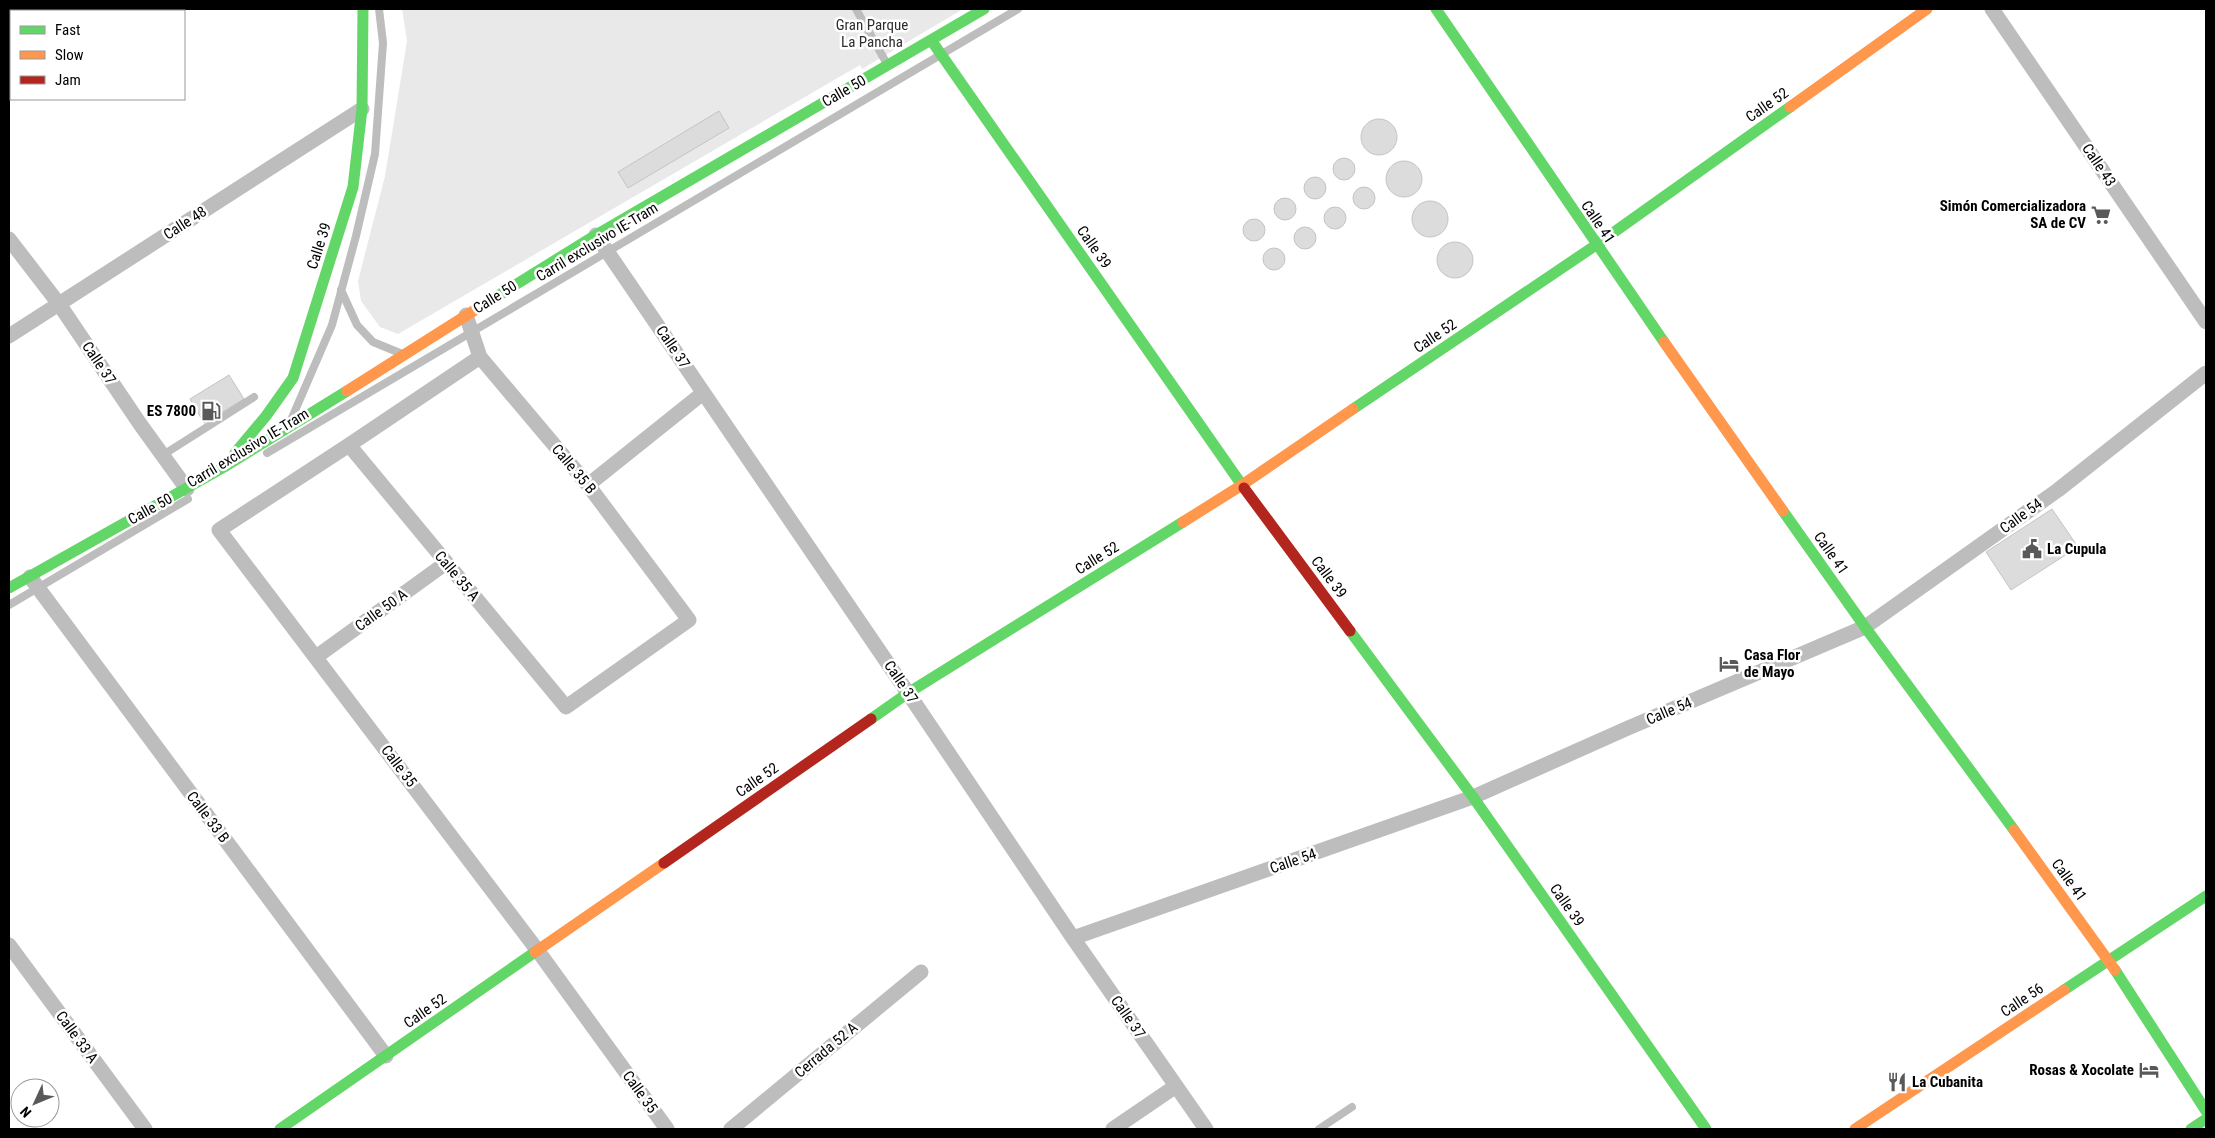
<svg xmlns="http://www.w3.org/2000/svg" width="2215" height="1138" font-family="'Roboto Condensed',sans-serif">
<rect width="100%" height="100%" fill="#fff"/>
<!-- green -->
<path fill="#e9e9e9" d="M402 9H963L862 69 860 65 398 334 380 327 361 301 358 281 385 176 407 41Z"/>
<!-- building -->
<path fill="#dcdcdc" stroke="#c4c4c4" d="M719 111 729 128 628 188 618 172Z
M1361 137a18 18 0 1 1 36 0a18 18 0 1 1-36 0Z
M1333 169a11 11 0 1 1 22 0a11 11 0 1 1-22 0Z
M1386 179a18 18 0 1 1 36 0a18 18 0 1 1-36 0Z
M1304 188a11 11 0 1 1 22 0a11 11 0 1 1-22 0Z
M1353 198a11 11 0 1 1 22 0a11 11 0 1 1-22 0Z
M1274 209a11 11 0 1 1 22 0a11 11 0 1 1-22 0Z
M1412 219a18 18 0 1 1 36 0a18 18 0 1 1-36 0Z
M1324 218a11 11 0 1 1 22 0a11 11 0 1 1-22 0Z
M1243 230a11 11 0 1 1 22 0a11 11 0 1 1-22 0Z
M1294 238a11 11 0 1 1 22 0a11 11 0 1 1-22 0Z
M1437 260a18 18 0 1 1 36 0a18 18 0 1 1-36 0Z
M1263 259a11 11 0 1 1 22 0a11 11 0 1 1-22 0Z
M229 375 244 399 204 423 190 399Z
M2052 509 2078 547 2011 590 1986 552Z"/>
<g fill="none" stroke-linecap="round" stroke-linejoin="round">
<!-- lane -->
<path stroke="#bdbdbd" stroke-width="8" d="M856 9 887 64
M341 290 357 325 373 342 400 353
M291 420 332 325 356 236 375 154 383 43 379 9
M267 453 1018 9
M163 455 254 397
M9 605 188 499
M1319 1129 1352 1107"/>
<!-- street -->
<path stroke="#bdbdbd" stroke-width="15" d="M1992 9 2206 322
M596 235 908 693 1073 938 1206 1129
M9 239 59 304 140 424 187 489
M9 336 362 109
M480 357 349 445 219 530 538 951 667 1129
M349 445 566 707 689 620 588 485 480 357 466 315
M588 485 703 393
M30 577 386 1056
M316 657 446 563
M1073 938 1473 797 1628 728 1865 627 2058 490 2206 373
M9 945 145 1129
M731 1129 921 972
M1113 1129 1176 1086"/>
<!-- fast -->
<path stroke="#63d668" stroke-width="11" d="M1436 9 1664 342
M931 40 1244 488
M486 303 596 235 984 9
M1353 409 1596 245 1790 107
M235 453 266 416 293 378 353 187 362 109 363 9
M1783 511 1865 627 2014 830
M9 588 224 467 347 391
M1350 631 1473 797 1706 1129
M871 719 908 693 1183 522
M2115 970 2206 1111
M2064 990 2206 896
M280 1129 535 952
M2191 1129 2206 1119"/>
<!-- slow -->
<path stroke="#ff974d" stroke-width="11" d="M1790 107 1927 9
M1664 342 1783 511
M347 391 486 303
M1183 522 1242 485 1353 409
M2014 830 2115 970
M535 952 664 863
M1855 1129 2064 990"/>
<!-- jam -->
<path stroke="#b3261e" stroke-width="11" d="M1244 488 1350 631
M664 863 871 719"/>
</g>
<!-- icons -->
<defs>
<symbol id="supermarket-bare" viewBox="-9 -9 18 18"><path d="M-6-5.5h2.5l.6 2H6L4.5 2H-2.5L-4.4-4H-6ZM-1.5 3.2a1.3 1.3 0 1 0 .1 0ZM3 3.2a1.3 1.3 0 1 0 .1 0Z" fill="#595959" stroke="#fff" stroke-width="2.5" paint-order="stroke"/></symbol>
<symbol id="fuel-bare" viewBox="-9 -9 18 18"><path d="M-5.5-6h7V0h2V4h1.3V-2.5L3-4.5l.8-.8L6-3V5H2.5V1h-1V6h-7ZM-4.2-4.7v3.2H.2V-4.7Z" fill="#595959" stroke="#fff" stroke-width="2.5" paint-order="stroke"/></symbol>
<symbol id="civic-bare" viewBox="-9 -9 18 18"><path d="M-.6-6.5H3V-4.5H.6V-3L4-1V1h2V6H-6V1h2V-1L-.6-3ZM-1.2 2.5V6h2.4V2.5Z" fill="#595959" stroke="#fff" stroke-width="2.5" paint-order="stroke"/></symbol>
<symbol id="hotel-bare" viewBox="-9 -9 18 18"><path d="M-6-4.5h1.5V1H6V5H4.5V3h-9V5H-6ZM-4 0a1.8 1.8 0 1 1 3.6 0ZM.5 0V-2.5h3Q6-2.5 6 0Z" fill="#595959" stroke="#fff" stroke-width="2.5" paint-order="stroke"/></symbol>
<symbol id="restaurant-bare" viewBox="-9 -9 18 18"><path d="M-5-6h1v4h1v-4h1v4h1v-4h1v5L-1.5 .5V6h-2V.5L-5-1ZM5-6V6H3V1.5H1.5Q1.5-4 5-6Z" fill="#595959" stroke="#fff" stroke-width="2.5" paint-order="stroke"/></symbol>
</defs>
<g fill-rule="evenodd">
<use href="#supermarket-bare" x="2087" y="201" width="28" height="28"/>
<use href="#fuel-bare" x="197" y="397" width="28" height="28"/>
<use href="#civic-bare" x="2018" y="535" width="28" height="28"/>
<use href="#hotel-bare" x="1715" y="650" width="28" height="28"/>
<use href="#hotel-bare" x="2135" y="1056" width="28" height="28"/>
<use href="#restaurant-bare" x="1883" y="1068" width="28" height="28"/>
</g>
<g text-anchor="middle" stroke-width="5" stroke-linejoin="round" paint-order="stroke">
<!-- park labels -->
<g font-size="15" fill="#2e2e2e" stroke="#fff">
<text x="872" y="30">Gran Parque<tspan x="872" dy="17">La Pancha</tspan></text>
</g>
<!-- street labels -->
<g font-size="15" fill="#000" stroke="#fff">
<text transform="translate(844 91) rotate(-30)" y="5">Calle 50</text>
<text transform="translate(1767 105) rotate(-35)" y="5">Calle 52</text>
<text transform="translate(2099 165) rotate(56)" y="5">Calle 43</text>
<text transform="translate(1598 222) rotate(56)" y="5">Calle 41</text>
<text transform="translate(185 223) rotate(-33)" y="5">Calle 48</text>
<text transform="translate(597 242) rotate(-31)" y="5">Carril exclusivo IE-Tram</text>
<text transform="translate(319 246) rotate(-72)" y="5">Calle 39</text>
<text transform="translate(1094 247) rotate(55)" y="5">Calle 39</text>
<text transform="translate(495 297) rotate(-32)" y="5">Calle 50</text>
<text transform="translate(1435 336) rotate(-34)" y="5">Calle 52</text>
<text transform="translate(673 347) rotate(56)" y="5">Calle 37</text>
<text transform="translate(99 363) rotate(56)" y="5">Calle 37</text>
<text transform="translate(248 448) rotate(-31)" y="5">Carril exclusivo IE-Tram</text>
<text transform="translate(574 469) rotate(50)" y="5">Calle 35 B</text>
<text transform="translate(150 509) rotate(-29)" y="5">Calle 50</text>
<text transform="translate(2021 516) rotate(-36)" y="5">Calle 54</text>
<text transform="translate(1831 553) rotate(55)" y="5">Calle 41</text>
<text transform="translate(1097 558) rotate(-32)" y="5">Calle 52</text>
<text transform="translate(457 576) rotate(50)" y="5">Calle 35 A</text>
<text transform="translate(1329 577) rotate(53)" y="5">Calle 39</text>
<text transform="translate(381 610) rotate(-36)" y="5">Calle 50 A</text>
<text transform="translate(901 682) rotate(56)" y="5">Calle 37</text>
<text transform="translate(1669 711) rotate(-23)" y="5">Calle 54</text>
<text transform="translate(399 766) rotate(53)" y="5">Calle 35</text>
<text transform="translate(757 780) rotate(-35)" y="5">Calle 52</text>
<text transform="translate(208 817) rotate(53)" y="5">Calle 33 B</text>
<text transform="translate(1293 861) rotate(-19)" y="5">Calle 54</text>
<text transform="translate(2069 880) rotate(54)" y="5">Calle 41</text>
<text transform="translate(1567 905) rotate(55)" y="5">Calle 39</text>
<text transform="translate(2022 1000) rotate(-34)" y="5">Calle 56</text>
<text transform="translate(425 1011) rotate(-35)" y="5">Calle 52</text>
<text transform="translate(1128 1017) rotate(55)" y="5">Calle 37</text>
<text transform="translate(77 1037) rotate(54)" y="5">Calle 33 A</text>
<text transform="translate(826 1050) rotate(-40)" y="5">Cerrada 52 A</text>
<text transform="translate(640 1092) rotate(54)" y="5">Calle 35</text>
</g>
<!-- poi labels -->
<g font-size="15" font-weight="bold" fill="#000" stroke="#fff" text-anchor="end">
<text x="2086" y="211">Simón Comercializadora<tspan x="2086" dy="17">SA de CV</tspan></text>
<text x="196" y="416">ES 7800</text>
<text x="2047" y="554" text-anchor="start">La Cupula</text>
<text x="1744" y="660" text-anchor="start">Casa Flor<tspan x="1744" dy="17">de Mayo</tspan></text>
<text x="2134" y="1075">Rosas &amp; Xocolate</text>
<text x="1912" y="1087" text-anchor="start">La Cubanita</text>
</g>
</g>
<!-- border -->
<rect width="2215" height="1138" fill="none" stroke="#000000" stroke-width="20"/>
<!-- legend -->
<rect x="10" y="10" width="175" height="90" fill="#ffffff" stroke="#999999"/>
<rect x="20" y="26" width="25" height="8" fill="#63d668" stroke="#999999"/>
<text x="55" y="35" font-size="15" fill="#000000">Fast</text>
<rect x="20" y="51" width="25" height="8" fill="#ff974d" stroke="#999999"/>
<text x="55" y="60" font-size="15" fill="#000000">Slow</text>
<rect x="20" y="76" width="25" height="8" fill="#b3261e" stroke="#999999"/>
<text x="55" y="85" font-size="15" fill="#000000">Jam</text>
<!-- north arrow -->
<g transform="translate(35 1103) rotate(226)"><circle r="24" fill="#ffffff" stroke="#999999"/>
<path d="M0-4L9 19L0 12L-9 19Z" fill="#595959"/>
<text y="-8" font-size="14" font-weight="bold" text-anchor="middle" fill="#000000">N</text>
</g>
</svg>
